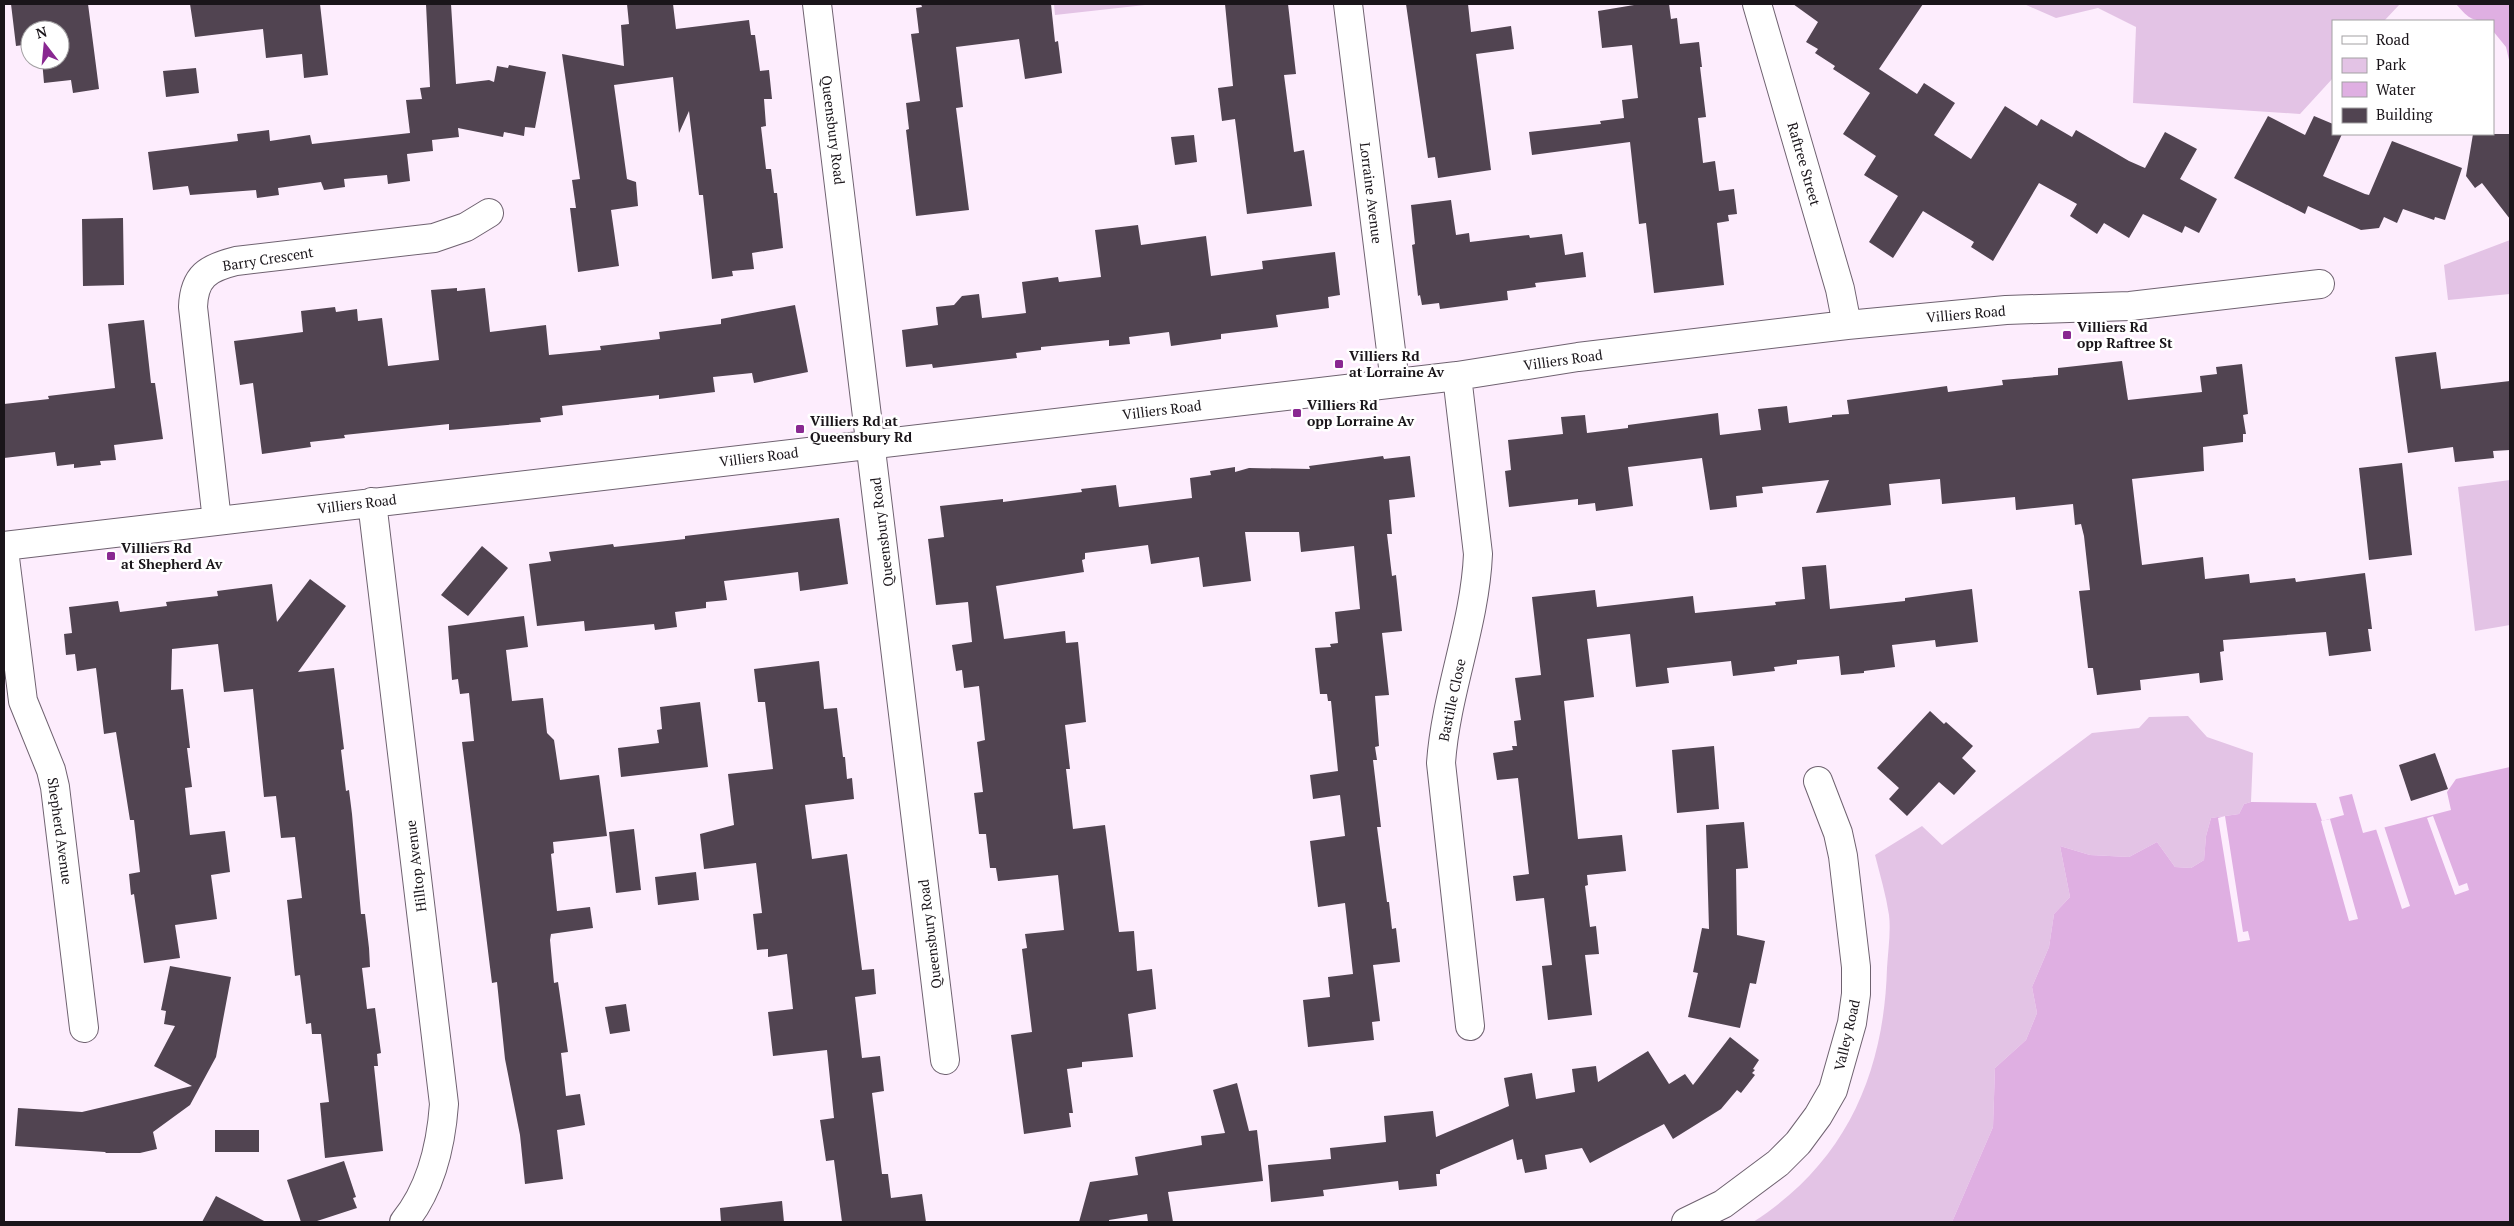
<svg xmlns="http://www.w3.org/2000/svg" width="2514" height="1226" font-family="'PT Serif',serif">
<rect width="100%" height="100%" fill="#fdedfd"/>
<!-- green -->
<path fill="#e3c3e5" d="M1054 4H1154L1055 15Z
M2024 4H2400L2384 21H2333V78L2300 114 2133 103 2136 27 2098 8 2056 18Z
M2510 240V294L2448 300 2444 265Z
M2510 480V625L2475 631 2458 487Z
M2188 716 2207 737 2253 753 2251 802 2244 804 2239 814 2211 818 2206 836 2204 860 2191 868 2175 867 2157 842 2129 857 2090 855 2060 846 2070 897 2054 914 2049 947 2032 987 2037 1013 2026 1040 1995 1068 1993 1127 1952 1222H1753C1845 1163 1884 1075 1887 968 1888 951 1891 931 1889 915 1886 895 1880 875 1875 855L1922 826 1942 845 2092 733 2139 728 2149 717Z"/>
<!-- water -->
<path fill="#dfafe2" d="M2456 4H2510V64L2506 47 2493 31V21C2472 21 2470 20 2456 4Z
M2510 767V1222H1952L1993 1127 1995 1068 2026 1040 2037 1013 2032 987 2049 947 2054 914 2070 897 2060 846 2090 855 2129 857 2157 842 2175 867 2191 868 2204 860 2206 836 2211 818 2239 814 2244 804 2251 802 2316 803 2322 821 2344 815 2339 797 2352 794 2363 833 2451 810 2447 792 2456 779Z"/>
<!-- pier -->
<path fill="#fdedfd" d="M2225 816 2243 932 2248 931 2250 940 2238 942 2218 818Z
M2433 816 2459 886 2467 883 2469 890 2455 895 2427 818Z
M2330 819 2358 919 2349 921 2321 821Z
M2384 826 2410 906 2402 909 2376 829Z"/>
<!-- building -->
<path fill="#514451" d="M11 4H88L99 89 73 93 71 80 44 83 42 60H60V30H30V44L16 46Z
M190 4H320L328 75 304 78 302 54 266 58 263 29 195 37Z
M426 4H451L456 84 489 80 494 82 497 66 508 68 509 65 546 72 535 128 525 127 524 136 504 132 503 137 458 128 459 137 432 140 433 151 407 154 410 181 388 184 387 175 344 179 345 187 324 190 321 182 278 188 279 195 257 198 256 190 190 195 188 186 153 190 148 152 238 141 237 134 269 130 270 141 310 135 312 144 410 133 406 100 422 99 420 88 430 87Z
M627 4H673L676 29 749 20 751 35H755L760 71 769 70 772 99H764L766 126 761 127 766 169H771L774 193H777L783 248 752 253 754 269 732 271 733 276 712 279 703 195H699L689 111 679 133 673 77 614 85 627 179 636 182 638 206 611 210 619 266 578 272 570 208H576L572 180 580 179 562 54 624 66 621 25 629 24Z
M921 4H1051L1055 42 1058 41 1062 73 1025 79 1019 39 956 47 963 107 956 108 969 210 916 216 906 130 909 129 906 103 920 101 911 34 919 33 916 8 922 7Z
M1225 4H1288L1296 74 1284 75 1294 152 1304 150 1312 206 1247 214 1235 119 1222 121 1218 88 1233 86Z
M1406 4H1468L1471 32 1511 26 1514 49 1476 54 1491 170 1438 178 1435 157 1428 158Z
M1640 4H1669L1671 19 1677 18 1680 44 1699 42 1702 67H1700L1706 117 1698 118 1703 163 1715 161 1719 191 1734 189 1737 214 1728 215 1729 221 1717 223 1724 285 1654 293 1646 223 1639 224 1630 142 1532 155 1529 132 1601 124 1600 121 1624 118 1622 100 1638 98 1632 45 1602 48 1598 11Z
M1793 4H1923L1879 69 1917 94 1924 83 1955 103 1934 135 1971 159 2005 106 2037 126 2041 119 2072 137 2076 130 2129 161 2145 168 2165 132 2197 149 2180 179 2217 199 2199 233 2185 226 2182 233 2143 214 2129 238 2104 223 2097 234 2070 216 2077 204 2039 183 1993 261 1971 247 1974 242 1923 211 1893 258 1869 242 1898 196 1864 175 1876 156 1843 134 1870 93 1833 69 1835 66 1815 53 1818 49 1806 42 1818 22Z
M196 68 199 93 166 97 163 71Z
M2268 116 2305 135 2314 116 2333 124V134H2342L2323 176 2365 194 2369 195 2392 141 2462 168 2445 220 2435 217 2434 220 2403 209 2397 223 2384 217 2379 228 2361 230 2308 206 2305 214 2234 178Z
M2473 134H2510V219L2482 183 2475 188 2466 176Z
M1194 135 1197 162 1175 165 1171 137Z
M1451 200 1456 235 1469 233 1470 242 1529 235 1530 238 1562 234 1565 255 1583 252 1586 277 1535 283 1536 287 1507 291 1508 300 1440 309 1439 303 1422 305 1420 295 1418 296 1412 245 1415 244 1411 205Z
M123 218 124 285 83 286 82 219Z
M1138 225 1141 245 1206 236 1211 276 1263 269 1262 261 1335 252 1340 295 1328 297 1329 308 1276 315 1278 327 1221 334V339L1171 346 1169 332 1129 337 1130 344 1109 346V340L1041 347V350L1016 353 1017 358 933 368 932 364 906 367 902 330 938 325 936 307 954 305 962 296 979 294 982 318 1026 313 1022 282 1058 277 1059 282 1101 277 1095 230Z
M457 288V291L485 288 490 332 546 325 549 355 601 350 600 346 660 339 659 332 721 324V319L795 305 808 372 754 383 752 373 713 377 715 392 659 399V395L562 406 563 415 540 418 541 422 449 430V424L344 435 345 438 310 442 311 447 262 454 253 383 240 385 234 341 303 332 301 311 335 307 336 312 357 309 358 321 382 318 388 366 439 360 431 290Z
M144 320 151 383H155L163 439 114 445 116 460 100 461 101 465 74 468V464L57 466 55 452 4 458V404L49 399 48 396 115 388 108 324Z
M2436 352 2441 389 2510 381V450L2493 451 2494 458 2455 462 2453 447 2408 453 2395 357Z
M2122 361 2128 400 2202 392 2200 376 2217 374 2216 367 2242 364 2248 414 2243 415 2246 434H2243V442L2203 447 2204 471 2132 479 2142 565 2203 557 2205 579 2249 574 2250 583 2295 578 2296 582 2365 573 2372 629H2368L2371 651 2329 656 2326 632 2223 640 2224 651 2220 652 2223 680 2200 683 2199 673 2140 680 2141 690 2097 695 2093 668H2088L2079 591 2090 590 2084 536 2081 524 2075 525 2073 504 2016 510 2015 497 1942 504 1940 479 1889 484 1891 505 1816 513 1829 480 1762 487 1763 493 1736 496 1737 507 1710 510 1702 458 1628 467 1633 506 1596 511 1595 503 1578 505V499L1509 507 1505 471 1511 470 1508 440 1563 434 1561 417 1585 415 1587 433 1628 428V425L1718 413 1720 435 1761 430 1758 409 1787 406 1789 423 1832 417V415L1849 414 1847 400 1947 386 1948 392 2003 385 2002 380 2058 375V368Z
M1383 456 1384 459 1410 456 1415 497 1389 500 1392 534H1387L1392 576 1396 575 1402 631 1382 633 1389 695 1375 696 1379 746 1375 747 1377 760H1373L1381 827H1377L1387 902H1389L1392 929 1396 928 1400 962 1373 965 1380 1021 1372 1022 1374 1040 1308 1047 1303 1000 1330 997 1328 977 1353 974 1345 903 1318 907 1310 841 1345 836 1340 795 1313 799 1310 775 1338 771 1331 701H1328L1327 694H1320L1315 648 1331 647 1330 644 1338 643 1335 612 1360 609 1354 546 1301 552 1299 532H1245L1251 581 1203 587 1199 557 1151 564 1148 545 1085 553V559L1082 560 1084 572 996 586 1004 639 1065 631 1066 643 1078 642 1086 722 1065 725 1070 769H1066L1073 829 1105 825 1119 932 1134 931 1137 971 1152 969 1156 1009 1128 1014 1133 1057 1082 1062V1067L1067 1069 1073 1113H1069L1071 1127 1024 1134 1011 1035 1032 1032 1022 949 1027 948 1025 934 1064 930 1058 875 998 881 996 868H990L986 834H979L974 793 983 792 977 742 985 740 979 686 964 688 962 670 956 671 952 645 972 642 968 602 936 605 928 539 944 537 940 506 1003 499V502L1082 492 1081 489 1116 485 1119 507 1192 498 1190 478 1211 475 1210 471 1235 467V472L1249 468 1310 469 1309 466Z
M2402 463 2412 555 2369 560 2359 468Z
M839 518 848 584 800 591 798 572 724 581 727 600 706 602V608L675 612 677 627 655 630 654 624 585 631 584 621 537 626 529 564 551 561 549 552 613 544 614 547 685 539V536Z
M482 546 508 568 468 616 441 595Z
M1826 565 1830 609 1905 601V598L1972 589 1978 642 1936 647 1935 640 1892 645 1895 667 1864 671V673L1841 675 1839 656 1797 660V664L1774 667 1775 671 1733 676 1731 661 1667 668 1669 683 1636 687 1630 634 1587 639 1594 697 1564 701 1578 839 1622 835 1626 871 1587 875 1588 885 1585 886 1590 927 1596 926 1599 954 1585 955 1592 1015 1548 1020 1542 966 1552 965 1544 898 1516 901 1513 876 1529 874 1518 778 1497 780 1493 753 1513 750 1512 746H1517L1514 721 1521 720 1515 678 1541 675 1532 597 1595 590 1597 607 1693 596 1695 613 1776 605 1775 602 1805 599 1802 567Z
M310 579 346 606 298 672 334 668 344 749 341 750 346 791 349 790 352 814 361 914H365L369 948 370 967 362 968 367 1009 375 1008 381 1053 377 1054 378 1066H374L383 1151 325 1158 320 1103 329 1102 321 1034H312L311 1023 306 1024 300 975 295 976 287 900 302 898 295 837 281 838 276 796 264 797 253 689 224 692 218 644 172 649 171 690 183 689 190 748H187L192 787 185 788 190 835 225 831 230 872 211 875 217 919 175 925 180 958 144 963 134 894 131 895 129 874 140 872 134 820H130L116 732 104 734 96 668 77 671 75 654 66 655 64 634 72 633 69 607 118 601 120 612 167 606 166 602 218 596 217 591 272 584 277 622Z
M524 616 528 647 506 650 512 701 543 698 547 733 554 740 560 780 599 775 607 836 553 842 554 853 551 854 557 911 590 907 593 928 551 934 550 940 554 983 558 982 568 1052 561 1053 566 1096 580 1094 585 1125 557 1130 563 1179 525 1184 520 1135 505 1059 497 982 492 983 462 742 474 741 469 693 460 694 458 679 452 680 448 626Z
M819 661 824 709 837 708 843 757H845L847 779 852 778 854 799 805 805 812 859 847 854 862 970 874 969 876 994 855 997 862 1058 880 1056 884 1091 872 1093 882 1174H888L891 1198 922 1194 926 1222H842L834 1160 826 1161 820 1120 834 1118 827 1050 773 1056 768 1012 793 1009 787 954 768 957V949L757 950 753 914 762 913 756 863 704 869 700 834 734 825 728 774 773 769 765 702H758L754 669Z
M700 702 708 767 621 777 618 748 659 743 657 730 662 729 660 707Z
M1930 711 1944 724 1946 722 1973 746 1962 758 1976 771 1954 795 1939 782 1907 816 1889 799 1899 788 1877 768Z
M1714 746 1719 809 1677 813 1672 750Z
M2435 753 2448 789 2411 801 2399 765Z
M1744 822 1748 868 1736 869 1737 935 1765 941 1756 984 1750 983 1740 1028 1688 1017 1698 973 1693 972 1702 928 1709 929 1706 825Z
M634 829 641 890 616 893 609 832Z
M696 872 699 900 658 905 655 877Z
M170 966 231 977 216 1057 190 1105 153 1132 157 1149 140 1153H106L105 1152 15 1146 18 1108 82 1112 192 1086 154 1066 175 1026 164 1024 166 1011 161 1010Z
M626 1004 630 1031 610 1034 605 1007Z
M1730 1037 1759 1060 1753 1069 1755 1070 1752 1073 1755 1075 1741 1093 1737 1090 1721 1109 1673 1139 1664 1124 1590 1163 1582 1148 1545 1155 1547 1169 1525 1173 1522 1159 1517 1160 1513 1139 1440 1170V1174H1436L1437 1186 1399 1190 1398 1181 1323 1190 1324 1196 1271 1202 1268 1165 1331 1159 1330 1148 1386 1142 1384 1116 1433 1111 1436 1137 1509 1106 1504 1078 1532 1073 1536 1099 1575 1092 1572 1069 1596 1066 1598 1082 1648 1051 1669 1084 1685 1074 1693 1085Z
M1237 1083 1249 1131 1257 1130 1263 1181 1168 1192 1173 1222H1148L1147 1214 1109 1220V1222H1079L1090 1182 1138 1175 1135 1157 1202 1145 1201 1136 1225 1133 1213 1090Z
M215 1130H259V1152H215Z
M344 1161 356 1197 353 1198 357 1208 314 1222H301L287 1180Z
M216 1196 266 1222H202Z
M782 1201 784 1222H721L720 1208Z"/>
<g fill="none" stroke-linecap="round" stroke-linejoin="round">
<defs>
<path id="street" d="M817 4 945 1060
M1348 4 1395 383
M1757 4 1840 289 1847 325
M1457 376 1478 554C1475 625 1446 692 1441 763L1470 1026
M372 502 444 1104C441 1146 431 1189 404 1222
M217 521 193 307C194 276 208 268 236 261L434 238 466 227 489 213
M4 546 1457 376 1578 357 1847 325 2006 310 2130 306 2320 284
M4 550 23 701 51 770 55 787 84 1028
M1686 1222 1723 1204 1778 1163 1798 1143 1818 1116 1833 1090 1852 1023 1856 994V967L1843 856 1838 833 1818 781"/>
</defs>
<!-- street casing -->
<use href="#street" stroke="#6f6270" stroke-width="30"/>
<!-- street -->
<use href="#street" stroke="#fff" stroke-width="28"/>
</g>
<!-- markers -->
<g fill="#892891" stroke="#fff" stroke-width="2">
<rect x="2062" y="330" width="10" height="10" rx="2.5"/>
<rect x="1334" y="359" width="10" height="10" rx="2.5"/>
<rect x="1292" y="408" width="10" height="10" rx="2.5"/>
<rect x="795" y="424" width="10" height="10" rx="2.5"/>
<rect x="106" y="551" width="10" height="10" rx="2.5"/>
</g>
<g text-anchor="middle" stroke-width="5" stroke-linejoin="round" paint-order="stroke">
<!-- street labels -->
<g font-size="14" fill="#1a151a" stroke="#fff">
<text transform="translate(833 130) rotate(83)" y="5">Queensbury Road</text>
<text transform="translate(1804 164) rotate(74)" y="5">Raftree Street</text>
<text transform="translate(1371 193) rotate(83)" y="5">Lorraine Avenue</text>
<text transform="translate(268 259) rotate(-9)" y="5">Barry Crescent</text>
<text transform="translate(1966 314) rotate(-5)" y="5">Villiers Road</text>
<text transform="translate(1563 360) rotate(-8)" y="5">Villiers Road</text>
<text transform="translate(1162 410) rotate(-7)" y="5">Villiers Road</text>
<text transform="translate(759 457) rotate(-7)" y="5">Villiers Road</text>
<text transform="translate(357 504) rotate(-7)" y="5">Villiers Road</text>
<text transform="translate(882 532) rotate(-97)" y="5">Queensbury Road</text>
<text transform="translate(1452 700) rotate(-78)" y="5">Bastille Close</text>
<text transform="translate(60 831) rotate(82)" y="5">Shepherd Avenue</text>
<text transform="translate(416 866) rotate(-97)" y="5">Hilltop Avenue</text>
<text transform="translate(930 934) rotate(-97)" y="5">Queensbury Road</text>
<text transform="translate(1847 1035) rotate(-77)" y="5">Valley Road</text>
</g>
<!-- poi labels -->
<g font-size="14" font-weight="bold" fill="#1a151a" stroke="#fff" text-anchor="start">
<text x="2077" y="332">Villiers Rd<tspan x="2077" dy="16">opp Raftree St</tspan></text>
<text x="1349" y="361">Villiers Rd<tspan x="1349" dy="16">at Lorraine Av</tspan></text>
<text x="1307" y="410">Villiers Rd<tspan x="1307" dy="16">opp Lorraine Av</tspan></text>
<text x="810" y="426">Villiers Rd at<tspan x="810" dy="16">Queensbury Rd</tspan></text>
<text x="121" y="553">Villiers Rd<tspan x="121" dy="16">at Shepherd Av</tspan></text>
</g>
</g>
<!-- border -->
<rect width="2514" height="1226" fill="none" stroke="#1a151a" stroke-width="10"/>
<!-- legend -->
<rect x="2332" y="20" width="162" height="115" fill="#ffffff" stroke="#a3a1a3"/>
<rect x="2342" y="36" width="25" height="8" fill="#ffffff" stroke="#a3a1a3"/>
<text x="2376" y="45" font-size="15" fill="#1a151a">Road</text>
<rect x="2342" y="58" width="25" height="15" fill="#e3c3e5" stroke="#a3a1a3"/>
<text x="2376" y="70" font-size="15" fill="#1a151a">Park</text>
<rect x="2342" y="82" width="25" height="15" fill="#dfafe2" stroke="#a3a1a3"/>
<text x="2376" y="95" font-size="15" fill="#1a151a">Water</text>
<rect x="2342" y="108" width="25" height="15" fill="#514451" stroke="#a3a1a3"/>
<text x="2376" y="120" font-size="15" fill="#1a151a">Building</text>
<!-- north arrow -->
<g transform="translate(45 45) rotate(344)"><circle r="24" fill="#ffffff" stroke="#a3a1a3"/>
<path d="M0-4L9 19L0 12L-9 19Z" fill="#892891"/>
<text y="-8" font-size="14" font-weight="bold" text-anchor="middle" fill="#1a151a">N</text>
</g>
</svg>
